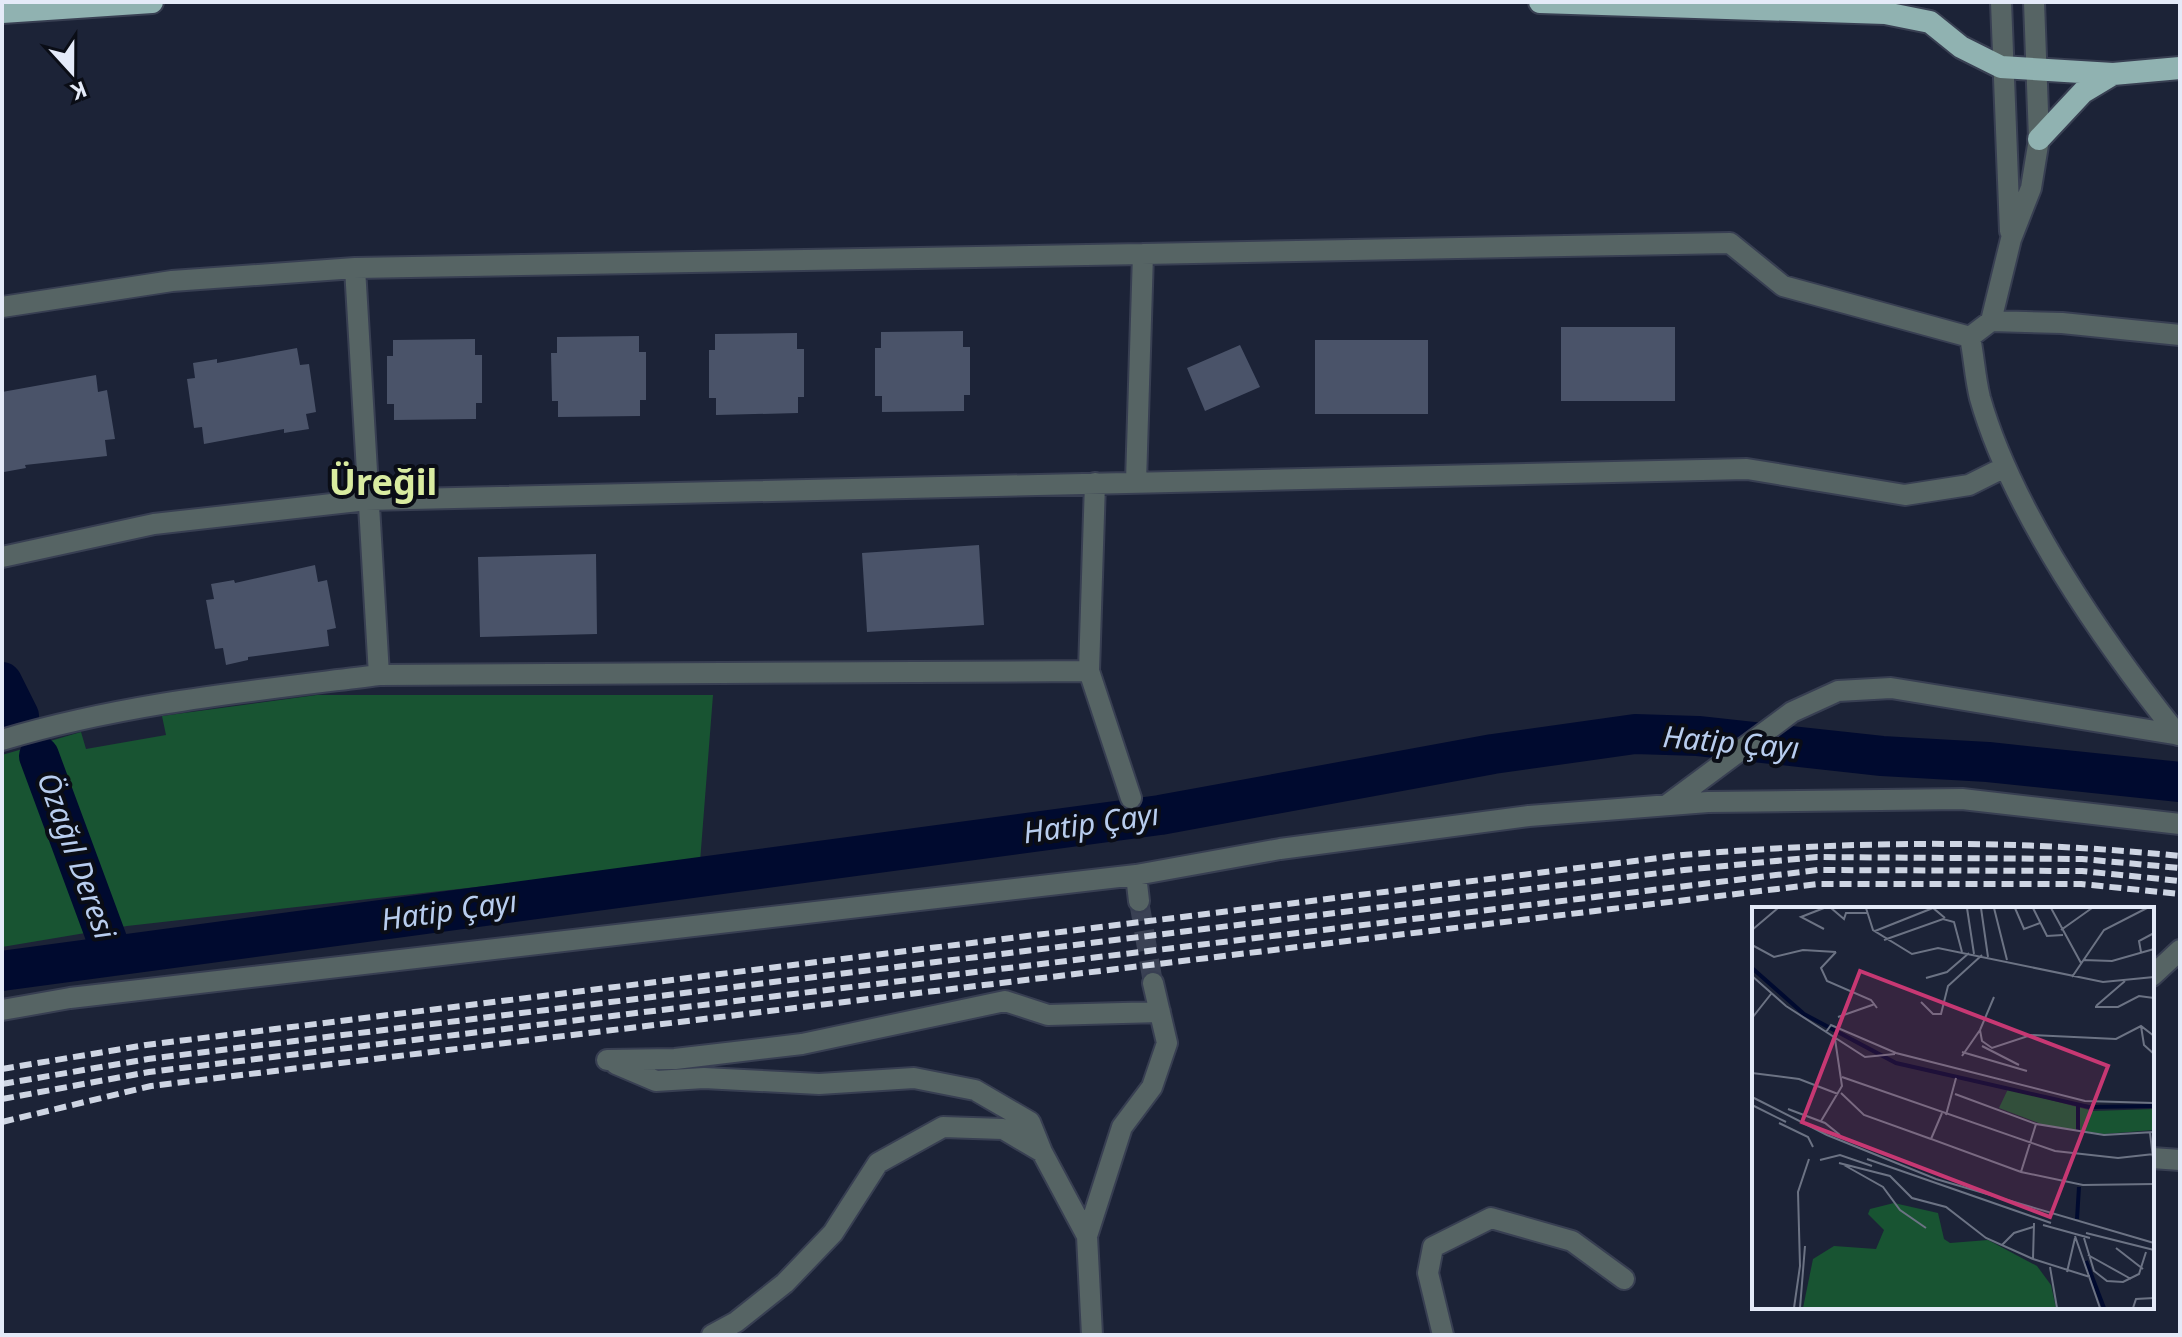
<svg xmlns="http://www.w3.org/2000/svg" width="2182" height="1337" font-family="'Noto Sans',sans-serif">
<rect width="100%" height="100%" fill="#1c2337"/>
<!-- green -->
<path fill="#185432" d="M317 695H713L700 862 127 926 2 947V755L81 732 86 749 166 735 162 716Z"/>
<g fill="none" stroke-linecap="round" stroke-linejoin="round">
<!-- river -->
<path stroke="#000a2f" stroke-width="40" d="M2 682 19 716
M39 756 113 956
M2 971 1160 815 1493 754 1635 734 1698 736 1882 756 1988 762 2180 782"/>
</g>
<!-- building -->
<path fill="#4a5369" d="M1561 327H1675V401H1561Z
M963 331V347H970V395H964V411L882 412V396H875V348H881V332Z
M797 333V349H804V397H798V413L716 415V398H709V350H715V334Z
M639 336V352H646V400H640V416L558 417V401H552L551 353H557V337Z
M475 339V355H482V403H476V419L394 420V404H387V356H393V340Z
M1315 340H1428V414H1315Z
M1240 345 1260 387 1205 411 1187 368Z
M297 348 300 365 309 364 316 412 306 414 309 429 284 433V429L204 444 202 427 194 428 187 379 195 378 193 363 217 359V363Z
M96 375 98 392 107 390 115 439 105 440 107 456 25 465 26 468 4 472 2 392Z
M979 545 984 625 867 632 862 553Z
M596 554 597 634 480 637 478 557Z
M315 565 318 582 327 580 336 628 327 630 329 646 248 657V660L226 665 223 648 215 649 206 600 214 599 211 584 234 580 235 583Z"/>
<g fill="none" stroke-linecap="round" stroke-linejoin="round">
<!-- minor-tunnel -->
<path stroke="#3a4154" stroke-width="20" stroke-dasharray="20 10" stroke-linecap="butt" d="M1139 901 1153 983"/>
<defs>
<path id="minor" d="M2001 2 2010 231
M2034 2 2039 139 2031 188 2011 239 1991 321 1970 337C1974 357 1975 378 1980 398 2012 511 2104 643 2178 735
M1143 254 1730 243 1783 286 1970 337
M2 307 172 281 355 268 1143 254 1136 482
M1991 321 2062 323 2180 335
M1095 483 1089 671 1131 798
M2 557 154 524 367 500 1747 469 1905 495 1969 485 2005 467
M379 675 1089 671
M2 740C125 703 252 691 379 675L355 268
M1667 805 1792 712 1838 691 1891 688 2180 735
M1136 875 1139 901
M2152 976 2180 950
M2 1010 70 998 1136 875 1280 849 1529 816 1708 802 1962 799 2180 824
M607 1060 675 1059 802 1044 1005 1001 1048 1015 1160 1012
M616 1064 656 1081 704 1078 819 1084 914 1078 975 1090 1030 1122 1042 1152
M2152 1158 2180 1160
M1087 1236 1092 1335
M712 1335 736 1322 785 1283 833 1233 878 1163 943 1127 1003 1129 1042 1152 1087 1236 1122 1127 1152 1087 1167 1043 1153 983
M1443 1335 1428 1273 1433 1247 1491 1218 1572 1241 1624 1279"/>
<path id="trunk" d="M1540 2 1885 13 1930 22 1961 47 2001 67 2113 74 2180 68
M2 12 152 2
M2039 139 2083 92 2113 74"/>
</defs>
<!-- minor casing -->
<use href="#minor" stroke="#383f52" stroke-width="24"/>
<!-- trunk casing -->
<use href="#trunk" stroke="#383f52" stroke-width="26"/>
<!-- minor -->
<use href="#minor" stroke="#566464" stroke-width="20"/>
<!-- trunk -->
<use href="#trunk" stroke="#90b2b1" stroke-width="22"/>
<!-- rail -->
<path stroke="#ced5e3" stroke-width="6" stroke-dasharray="12 6" stroke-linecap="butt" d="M2 1069 146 1045 1683 855C1849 841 2015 839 2180 856
M2 1084 148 1059 1684 870 1817 857 2082 859 2180 868
M2 1099 149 1072 1818 870 2082 871 2180 881
M2 1122 151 1086 1818 884H2081L2180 894"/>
</g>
<g text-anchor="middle" stroke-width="8" stroke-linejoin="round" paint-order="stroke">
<!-- water labels -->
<g font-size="30" font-style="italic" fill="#b8cdee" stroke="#0a0d16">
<text transform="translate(1731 743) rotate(5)" y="10">Hatip Çayı</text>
<text transform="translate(1091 824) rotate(-8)" y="10">Hatip Çayı</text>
<text transform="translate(76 856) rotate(70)" y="10">Özağıl Deresi</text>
<text transform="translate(449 911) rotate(-8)" y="10">Hatip Çayı</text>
</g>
<!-- district labels -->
<g font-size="36" font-weight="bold" fill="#d9eca0" stroke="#0a0d16">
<text x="383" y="495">Üreğil</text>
</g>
</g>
<!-- overview -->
<g transform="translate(1752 907)">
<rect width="402" height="402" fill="#1c2337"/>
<path d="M256 182 341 204 402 202V223L352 227 292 218 247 201ZM142 296 186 306 192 332 198 336 236 333 285 359 299 378 304 401H51L61 352 82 339 124 342 132 323 116 307 118 302Z" fill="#185432"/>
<path fill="none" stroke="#000a2f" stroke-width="4" d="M0 61 52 107 144 156 337 200 402 199M326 223V197M325 312 327 280M334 354 352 401"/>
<path fill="none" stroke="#6c7384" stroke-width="2" d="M79 1 92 12 94 6H115M114 1 121 23 160 47 186 41 351 75 402 70M215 1 222 47M229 1 236 50M242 1 255 53M263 1 272 22 288 16M281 1 295 29 311 28M299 1 329 56M72 22 49 10 72 1M0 23 26 1M309 23 340 1M123 24 181 1 193 11M132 33 191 12 202 15 210 45M0 38 22 50 51 43 84 45M84 45 69 61 75 74 119 93 125 101M389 45 387 34 402 26M331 53 360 54 402 42M0 69 34 99 113 150 143 147M320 70 352 23 395 1M174 71 195 65 217 46M169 95 181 107H189L196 79 230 48M344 99 373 74M343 100H366L387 89 402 91M86 110 123 97M0 111 19 87M389 119 392 138 402 147M228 123 242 90M74 125 79 118 144 146 333 194 402 196M230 139 267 158M210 145 275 164M210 149 228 123 230 134 240 141 279 128 364 132 389 119 402 129M0 166 47 172 86 187M90 170 303 244 366 251 402 247M89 186 112 208 179 232M203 187 284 217M0 190 75 228 184 272 402 336M0 198 34 215M36 202 73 216 88 228M190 206 179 232 269 265 331 278 402 277M194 208 204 171M69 214 90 179 83 132M27 216 56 230 61 240M398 226 402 259M115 252 299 316M68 253 88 248 120 259M87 256 138 269 160 291 194 300 234 331 281 352M92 258 131 280 148 303 174 321M269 265 284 217 352 228 402 225M282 316 281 352 338 370M291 318 338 331M334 326 402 343M323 329 348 401M332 331 342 364 355 374 371 375 387 367 394 345M250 338 262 326 281 320M364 341 391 362M336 348 379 372M298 360 305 401M315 365 323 331M42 401 48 359 46 285 57 252M48 401 53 339M381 401 384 392 402 391"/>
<path fill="#c73873" fill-opacity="0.15" stroke="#c73873" stroke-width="4" d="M108 64 356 159 298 310 50 215Z"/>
<rect width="402" height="402" fill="none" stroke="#e4eaf8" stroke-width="4"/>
</g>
<!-- border -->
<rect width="2182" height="1337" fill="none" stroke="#e4eaf8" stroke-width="8"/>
<!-- north arrow -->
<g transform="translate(72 72) rotate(159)" stroke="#0a0d16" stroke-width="6" paint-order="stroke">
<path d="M0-6L14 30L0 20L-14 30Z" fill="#e4eaf8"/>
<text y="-12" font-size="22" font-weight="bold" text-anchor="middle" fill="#e4eaf8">K</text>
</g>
</svg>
